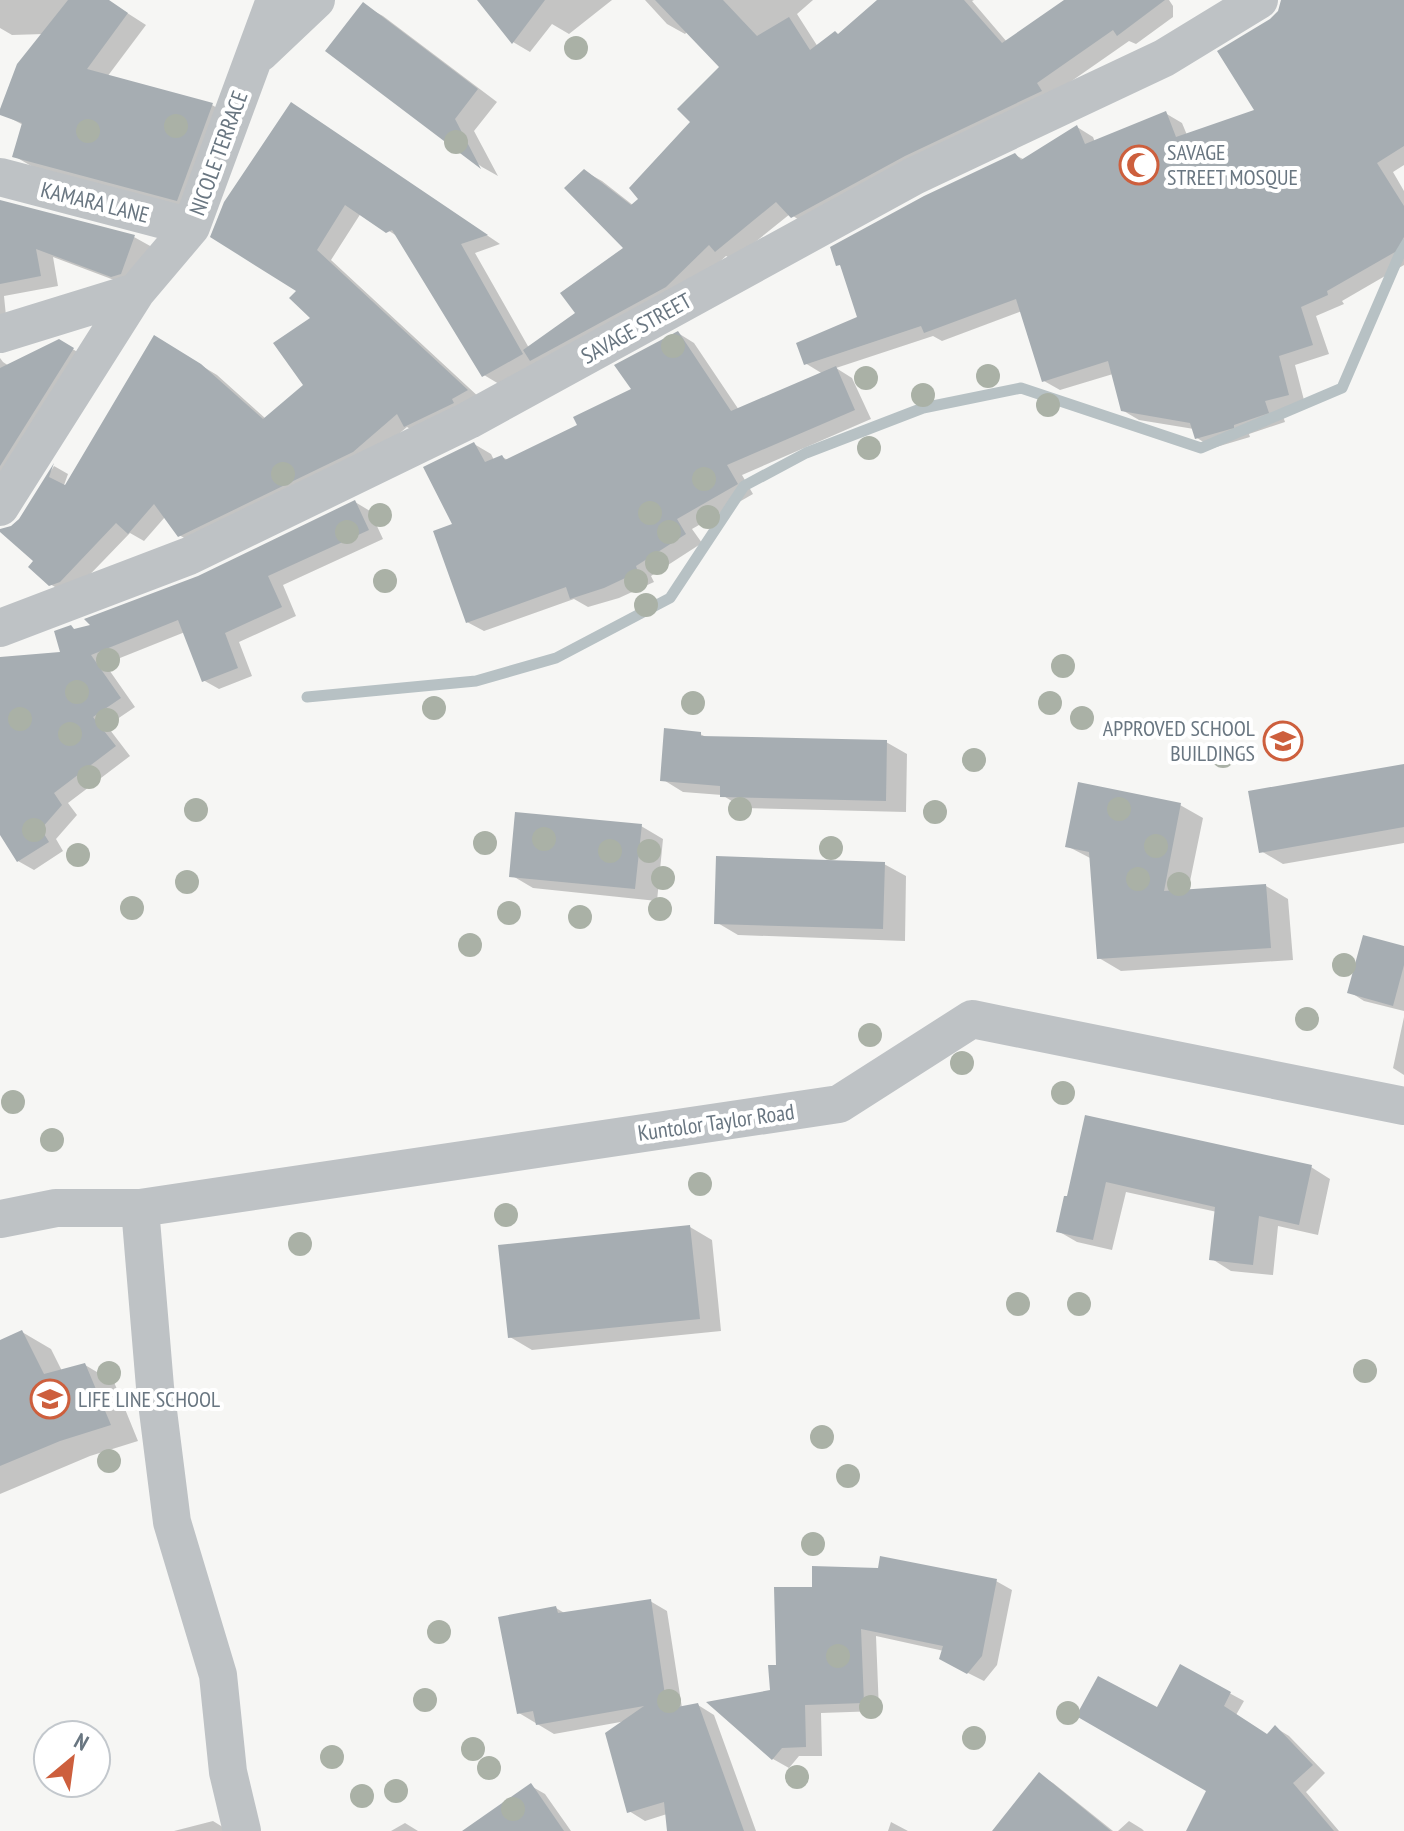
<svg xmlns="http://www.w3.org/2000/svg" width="1404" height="1831" font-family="'PT Sans Narrow',sans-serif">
<rect width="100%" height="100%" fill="#f6f6f4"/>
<!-- shadow -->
<path fill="#0003" d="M0 0H107L146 25 107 77 212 105 231 116 196 210 33 167 14 156 23 125 1 113 44 34 12 35 0 28Z
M479 0H612L569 34 552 24 530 52 513 42Z
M645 0H813L797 14 818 47 839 36 881 0H974L972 1 1007 42 1068 0H1169L1173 6V17L1136 44 1129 41 1053 94 810 227 790 214 733 260 726 256 683 296 499 384 484 375 400 238 361 213 331 260 481 399 420 435 407 427 368 460 195 544 179 535 165 517 144 541 130 533 75 590 65 593 50 584 36 561 10 529 20 521 54 466 68 474 63 488 65 489 155 338 217 375 266 419 306 386 313 318 299 290 307 114 500 244 475 253 529 348 578 313 626 248 584 171 602 181 634 206 692 122 722 67 688 31 685 34 667 24Z
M1282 0H1404V165L1393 172 1404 191V265L1342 301 1344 304 1316 316 1329 354 1295 365 1305 404 1281 410 1285 422 1249 434 1250 437 1213 448 1197 438 1194 429 1139 420 1122 410 1113 374 1060 390 1044 381 1022 311 942 341 933 336 836 368 852 378 871 419 742 475 753 494 692 529 702 543 651 576 654 582 619 598 588 607 574 599 484 631 467 622 455 525 474 444 491 454 494 460 502 457 508 460 579 426 634 390 678 333 694 343 739 410 823 374 805 363 860 318 843 267 838 264 1015 155 1025 160 1077 127 1093 137 1095 142 1165 113 1182 123 1187 135 1258 111 1272 20 1281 11Z
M363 5 383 16 497 102 474 131 498 176 482 167 328 51Z
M0 202 134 237 152 247 130 286 53 257 58 286 4 296 7 326 0 332Z
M59 341 91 360 0 484V358L3 362 9 366Z
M355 502 370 511 383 539 283 585 296 616 239 642 252 676 219 689 203 680 185 632 105 664 135 707 107 726 130 756 68 803 77 815 56 839 63 851 34 870 18 861 0 832V659L63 654 70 627 77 631 94 626 199 578Z
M700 734 708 738 886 742 907 754 906 812 743 808 722 795 683 792 662 779Z
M1404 766V843L1283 864 1261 851Z
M1180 805 1203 818 1188 891 1266 886 1288 899 1293 960 1121 971 1099 958 1092 859 1067 846Z
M641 826 663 839 657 901 533 888 511 875Z
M884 864 906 876 905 941 738 935 716 922Z
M1404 949V1011L1364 1001 1350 992Z
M1404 1017V1075L1393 1068Z
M1087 1117 1311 1167 1330 1179 1318 1235 1278 1226 1273 1275 1231 1271 1212 1259 1217 1212 1126 1192 1112 1250 1077 1242 1058 1231 1069 1199Z
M690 1227 712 1240 721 1331 532 1350 510 1337Z
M22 1332 51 1349 62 1371 85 1365 114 1382 138 1441 90 1456 0 1494V1342Z
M996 1581 1012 1590 997 1665 984 1681 958 1668 944 1651 876 1636 879 1711 821 1713 822 1756H799L789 1768 773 1759 710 1703 772 1692 778 1667 776 1589Z
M650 1601 667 1611 682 1708 698 1705 714 1715 756 1831H669L667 1814 645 1821 629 1811 626 1721 554 1734 519 1713 556 1608 566 1614Z
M1181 1667 1244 1701 1236 1715 1268 1736 1276 1728 1289 1736 1325 1773 1306 1792 1339 1831H1188L1208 1790 1158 1709Z
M1040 1775 1053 1783 1113 1831H995Z
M531 1786 545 1794 571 1831H483Z
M213 1821 226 1829 227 1831H174Z
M1129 1821 1142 1829 1144 1831H1118Z
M891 1822 908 1831H888Z
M405 1823 418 1831H391Z"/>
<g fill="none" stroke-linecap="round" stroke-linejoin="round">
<!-- stream -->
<path stroke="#b7c1c4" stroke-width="11" d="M307 697 476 681 556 658 670 598 744 486 806 453 923 408 1021 388 1201 448 1342 388 1404 244"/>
</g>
<!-- building -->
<path fill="#a6adb2" d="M68 0H109L128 13 87 69 213 103 177 201 12 157 22 123 0 115V109L17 64Z
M477 0H545L512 44Z
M655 0H723L757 36 789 17 810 50 835 31 838 34 877 0H964L1002 43 1064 0H1165L1117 36 1113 30 1037 83 1042 91 905 156 791 218 776 202 715 252 709 245 666 287 530 361 523 350 575 313 560 293 623 248 564 188 584 169 631 205 638 199 629 188 690 122 677 109 719 67Z
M1281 0H1404V146L1377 163 1404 206V237L1395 252 1327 291 1328 295 1301 307 1313 345 1279 356 1289 395 1265 401 1269 413 1234 425V428L1195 439 1190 423 1121 411 1108 361 1042 382 1016 299 924 333 921 326 804 365 796 343 857 317 840 265 836 266 830 247 924 196 1015 153 1021 160 1077 125 1085 144 1166 111 1176 137 1254 110 1217 51 1270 19 1278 11Z
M363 2 478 89 455 119 481 169 325 51Z
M291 102 488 235 461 244 523 354 482 377 392 230 386 233 345 205 317 250 468 390 452 399 454 403 404 427 397 414 353 452 178 537 154 504 128 534 116 523 60 582 49 586 28 567 33 561 0 532V529L11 526 19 519 54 463 49 477 65 485 154 335 201 364 263 419 303 385 273 343 310 318 289 298 296 291 210 237 224 202Z
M0 200 135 235 121 274 111 277 36 249 41 276 0 284Z
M678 331 731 411 836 366 855 410 727 465 738 484 677 519 686 534 636 566 638 572 604 588 570 599 566 587 466 623 433 531 452 524 423 467 474 442 485 462 502 455 505 460 577 425 573 417 631 389 614 365Z
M59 339 74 348 0 466V368Z
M355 500 369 530 268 576 282 607 225 633 238 668 202 682 178 620 91 655 121 698 93 717 116 746 54 793 62 805 41 829 49 842 17 862 0 835V657L60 652 54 631 71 625 74 629 90 625 84 619 198 576Z
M664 728 701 732V736L887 740 886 801 720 797V786L660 781Z
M1404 764V827L1259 853 1248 791Z
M1078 782 1181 803 1164 891 1266 884 1271 948 1097 959 1089 852 1065 847Z
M515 812 642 824 635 889 509 877Z
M716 856 885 862 883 929 714 924Z
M1363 935 1404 946V965L1393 1006 1347 993Z
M1085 1115 1312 1165 1299 1225 1259 1216 1253 1265 1209 1260 1215 1207 1106 1182 1093 1240 1056 1232 1064 1196H1067Z
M690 1225 700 1319 508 1338 498 1245Z
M22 1330 44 1374 85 1363 111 1425 60 1441 0 1466V1340Z
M880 1556 997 1579 982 1656 967 1674 939 1659 943 1646 861 1629 864 1703 805 1705 806 1747 782 1748 772 1760 706 1702 770 1690 768 1665H776L774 1587H812V1566L878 1568Z
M651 1599 667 1709 698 1703 744 1831H667L664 1802 627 1813 605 1733 644 1706 536 1725 533 1711 517 1714 498 1617 556 1606 558 1613Z
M1180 1664 1231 1692 1224 1706 1267 1734 1275 1725 1313 1765 1293 1783 1334 1831H1186L1206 1791 1076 1716 1098 1676 1157 1707Z
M1039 1772 1111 1831H992Z
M531 1783 564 1831H462Z"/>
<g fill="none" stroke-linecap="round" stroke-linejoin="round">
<!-- street -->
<path stroke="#bec2c5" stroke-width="38" d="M260 53 316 0
M0 177 191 227
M0 334 136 292 191 227 275 0
M0 507 136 292
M0 628 189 556 469 420 914 176 1164 58 1259 0
M140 1208 155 1387 172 1522 218 1675 228 1772 242 1831
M0 1219 56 1208H140L839 1104 972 1019 1404 1106"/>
</g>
<!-- trees -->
<g fill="#aab1a6">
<circle cx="576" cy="48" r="12"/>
<circle cx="176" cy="126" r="12"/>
<circle cx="88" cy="131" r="12"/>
<circle cx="456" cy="142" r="12"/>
<circle cx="673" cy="346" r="12"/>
<circle cx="988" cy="376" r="12"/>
<circle cx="866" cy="378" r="12"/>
<circle cx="923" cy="395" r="12"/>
<circle cx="1048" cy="405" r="12"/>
<circle cx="869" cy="448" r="12"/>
<circle cx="283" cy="474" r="12"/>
<circle cx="704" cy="479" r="12"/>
<circle cx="650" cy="513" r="12"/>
<circle cx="380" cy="515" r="12"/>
<circle cx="708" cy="517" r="12"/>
<circle cx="347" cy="532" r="12"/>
<circle cx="669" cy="532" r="12"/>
<circle cx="657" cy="563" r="12"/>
<circle cx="385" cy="581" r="12"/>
<circle cx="636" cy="581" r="12"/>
<circle cx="646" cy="605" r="12"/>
<circle cx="108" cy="660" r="12"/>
<circle cx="1063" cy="666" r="12"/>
<circle cx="77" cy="692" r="12"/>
<circle cx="693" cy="703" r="12"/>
<circle cx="1050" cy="703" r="12"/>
<circle cx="434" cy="708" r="12"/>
<circle cx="1082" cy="718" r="12"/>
<circle cx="20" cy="719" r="12"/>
<circle cx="107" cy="720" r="12"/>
<circle cx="70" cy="734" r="12"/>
<circle cx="1223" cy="756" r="12"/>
<circle cx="974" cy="760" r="12"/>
<circle cx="89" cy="777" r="12"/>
<circle cx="740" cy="809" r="12"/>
<circle cx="1119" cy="809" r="12"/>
<circle cx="196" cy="810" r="12"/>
<circle cx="935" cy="812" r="12"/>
<circle cx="34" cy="830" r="12"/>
<circle cx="544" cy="839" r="12"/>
<circle cx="485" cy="843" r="12"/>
<circle cx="1156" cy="846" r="12"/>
<circle cx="831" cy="848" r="12"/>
<circle cx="610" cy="851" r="12"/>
<circle cx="649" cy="851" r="12"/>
<circle cx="78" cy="855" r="12"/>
<circle cx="663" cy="878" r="12"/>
<circle cx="1138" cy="879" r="12"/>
<circle cx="187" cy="882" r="12"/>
<circle cx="1179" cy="884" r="12"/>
<circle cx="132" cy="908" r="12"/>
<circle cx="660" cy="909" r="12"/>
<circle cx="509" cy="913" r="12"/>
<circle cx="580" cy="917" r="12"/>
<circle cx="470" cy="945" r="12"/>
<circle cx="1344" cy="965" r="12"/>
<circle cx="1307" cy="1019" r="12"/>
<circle cx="870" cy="1035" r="12"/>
<circle cx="962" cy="1063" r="12"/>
<circle cx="1063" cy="1093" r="12"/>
<circle cx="13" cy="1102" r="12"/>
<circle cx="52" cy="1140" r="12"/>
<circle cx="700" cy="1184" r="12"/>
<circle cx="506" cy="1215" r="12"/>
<circle cx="300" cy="1244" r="12"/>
<circle cx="1018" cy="1304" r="12"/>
<circle cx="1079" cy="1304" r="12"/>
<circle cx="1365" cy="1371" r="12"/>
<circle cx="109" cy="1373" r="12"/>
<circle cx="822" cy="1437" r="12"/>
<circle cx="109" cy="1461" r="12"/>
<circle cx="848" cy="1476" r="12"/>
<circle cx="813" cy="1544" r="12"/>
<circle cx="439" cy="1632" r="12"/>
<circle cx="838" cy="1656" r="12"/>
<circle cx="425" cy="1700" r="12"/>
<circle cx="669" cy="1701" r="12"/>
<circle cx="871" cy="1707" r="12"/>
<circle cx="1068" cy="1713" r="12"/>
<circle cx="974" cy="1738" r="12"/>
<circle cx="473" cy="1749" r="12"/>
<circle cx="332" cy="1757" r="12"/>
<circle cx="489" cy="1768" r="12"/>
<circle cx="797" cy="1777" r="12"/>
<circle cx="396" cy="1791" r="12"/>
<circle cx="362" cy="1796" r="12"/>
<circle cx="513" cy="1809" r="12"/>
</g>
<!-- icons -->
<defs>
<symbol id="mosque-ring" viewBox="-11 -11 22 22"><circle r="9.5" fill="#fff" stroke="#cd5f3d" stroke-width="1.5"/><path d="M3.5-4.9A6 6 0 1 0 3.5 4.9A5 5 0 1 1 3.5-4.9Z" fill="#cd5f3d"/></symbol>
<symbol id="school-ring" viewBox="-11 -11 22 22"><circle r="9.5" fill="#fff" stroke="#cd5f3d" stroke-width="1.5"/><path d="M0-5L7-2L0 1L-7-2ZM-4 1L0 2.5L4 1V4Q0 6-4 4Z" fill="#cd5f3d"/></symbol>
</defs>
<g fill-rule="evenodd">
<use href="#mosque-ring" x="1117" y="143" width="44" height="44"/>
<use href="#school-ring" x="1261" y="719" width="44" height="44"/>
<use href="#school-ring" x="28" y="1377" width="44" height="44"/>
</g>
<g text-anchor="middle" stroke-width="8" stroke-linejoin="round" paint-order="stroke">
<!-- poi labels -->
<g font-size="22" fill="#697681" stroke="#fff" text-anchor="start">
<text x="1167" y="160">SAVAGE<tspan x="1167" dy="25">STREET MOSQUE</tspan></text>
<text x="1255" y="736" text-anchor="end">APPROVED SCHOOL<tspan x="1255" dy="25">BUILDINGS</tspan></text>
<text x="78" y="1407">LIFE LINE SCHOOL</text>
</g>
<!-- street labels -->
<g font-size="22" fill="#697681" stroke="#fff">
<text transform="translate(218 153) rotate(-70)" y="8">NICOLE TERRACE</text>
<text transform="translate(95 202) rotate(14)" y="8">KAMARA LANE</text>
<text transform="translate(636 328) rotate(-29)" y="8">SAVAGE STREET</text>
<text transform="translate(716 1122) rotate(-8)" y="8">Kuntolor Taylor Road</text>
</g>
</g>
<!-- north arrow -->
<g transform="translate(72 1759) rotate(29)"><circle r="38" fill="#ffffff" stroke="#c3c8cd" stroke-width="2"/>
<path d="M0-6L14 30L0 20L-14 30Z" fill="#cd5f3d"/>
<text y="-12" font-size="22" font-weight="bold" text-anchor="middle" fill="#697681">N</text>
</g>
</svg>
